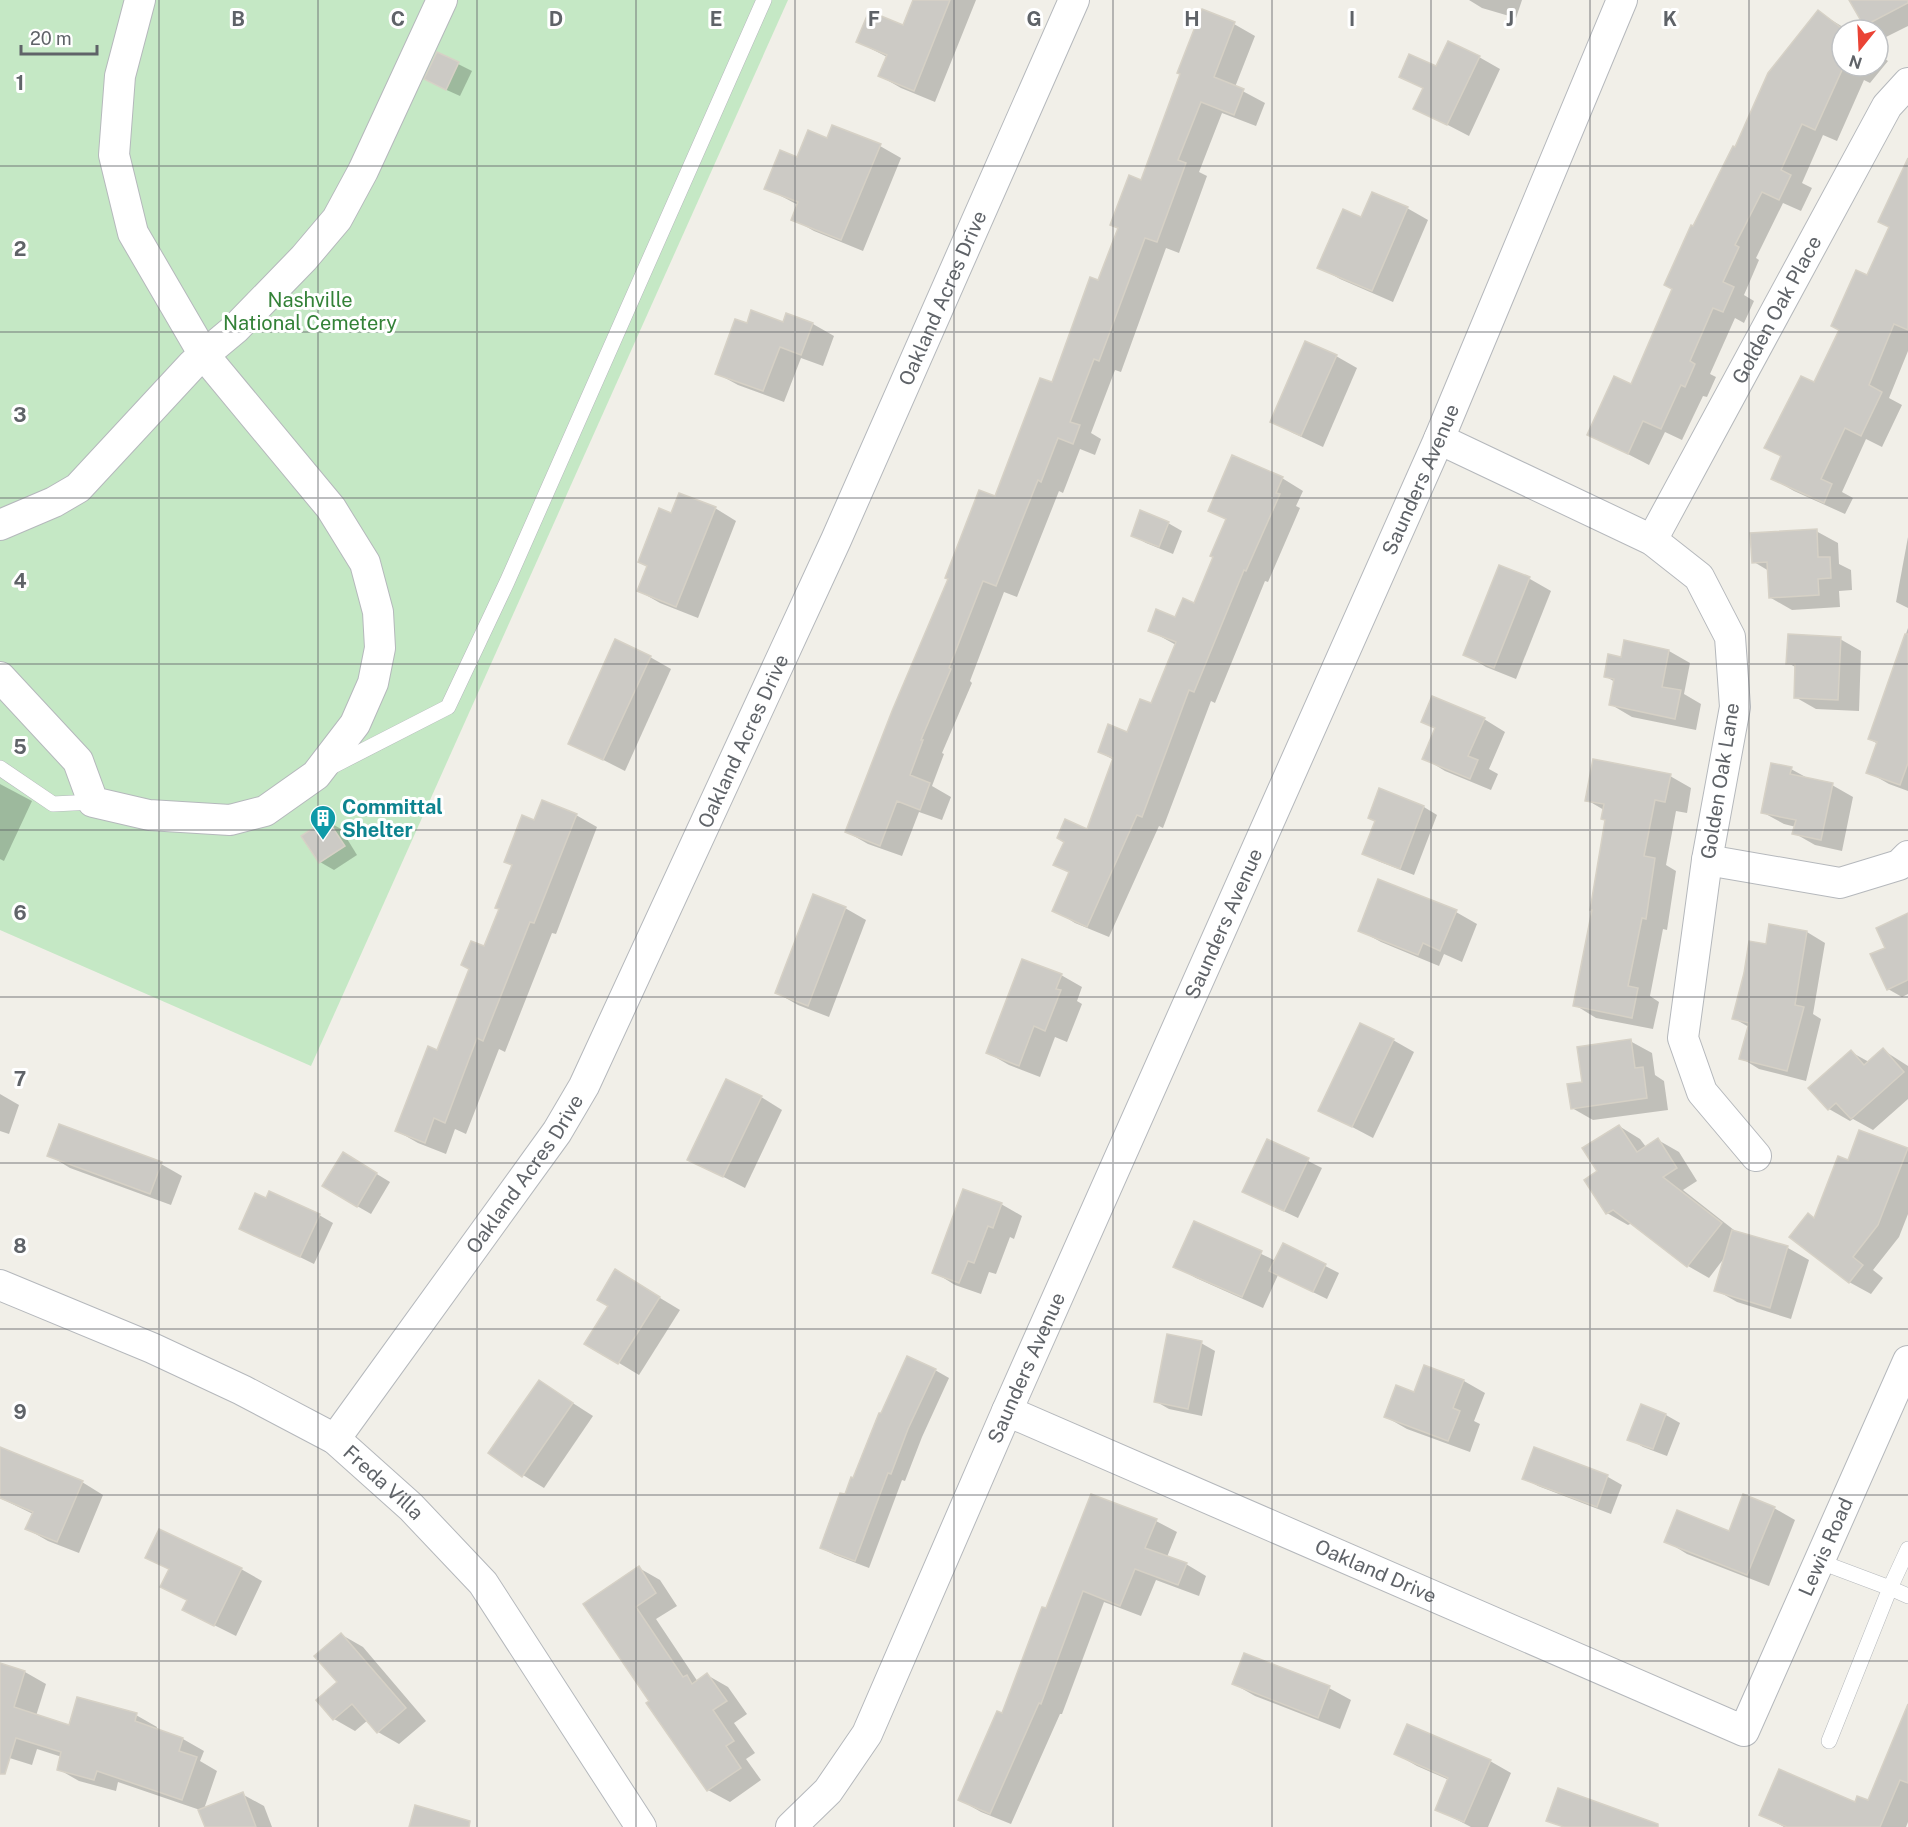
<svg xmlns="http://www.w3.org/2000/svg" width="1908" height="1827" viewBox="0 0 1908 1827" font-family="'Public Sans',sans-serif">
<style>
.green{fill:#c5e8c5}
.shadow{fill:#0003}
.building{fill:#cccac5;stroke:#d6d1c6;stroke-width:1.5}
.lines{fill:none;stroke-linecap:round;stroke-linejoin:round}
.lane-casing{stroke:#b5b8bc;stroke-width:16}
.street-casing{stroke:#b5b8bc;stroke-width:32}
.lane{stroke:#fff;stroke-width:15}
.street{stroke:#fff;stroke-width:30}
.grid{fill:none;stroke:#5f6368;stroke-width:1.5;stroke-opacity:0.55}
.labels{text-anchor:middle;stroke-width:6;stroke-linejoin:round;paint-order:stroke}
.street-label{font-size:20px;fill:#5f6368;stroke:#fff}
.park-label{font-size:20px;fill:#348238;stroke:#fff}
.culture-label{font-size:20px;font-weight:bold;fill:#0d838f;stroke:#fff;text-anchor:start}
.grid-label{font-size:20px;text-anchor:middle;font-weight:bold;fill:#5f6368;stroke:#fff;stroke-width:6;stroke-linejoin:round;paint-order:stroke}
</style>
<rect width="100%" height="100%" fill="#f1efe8"/>
<!-- green -->
<polygon class="green" points="0,0 788,0 311,1066 0,930"/>
<!-- shadow -->
<g class="shadow">
<polygon points="915,0 976,0 935,102 901,88 880,76 887,57 858,42 904,27"/>
<polygon points="1469,0 1522,0 1516,18 1482,8"/>
<polygon points="1851,0 1908,0 1908,26 1886,37 1878,33 1878,30 1873,30 1865,25"/>
<polygon points="1203,11 1234,24 1255,36 1235,87 1265,103 1256,126 1222,113 1199,172 1207,176 1179,253 1166,248 1121,372 1115,370 1091,433 1101,439 1095,455 1080,449 1063,493 1059,491 1017,597 1004,592 970,681 972,683 942,753 944,754 932,786 951,797 942,820 919,812 902,856 868,844 847,832 996,498 1052,384 1099,282 1142,182"/>
<polygon points="1818,12 1848,30 1842,30 1842,66 1878,66 1878,54 1888,61 1870,83 1864,80 1837,141 1823,135 1802,183 1812,188 1801,211 1783,203 1756,258 1759,260 1744,295 1754,301 1744,323 1735,318 1710,374 1716,377 1707,397 1703,396 1682,440 1665,432 1649,465 1589,434 1631,386 1673,289 1694,228 1736,149"/>
<polygon points="438,54 472,71 460,96 440,87"/>
<polygon points="1479,57 1500,69 1469,136 1415,108 1424,89 1401,76"/>
<polygon points="828,140 880,146 901,158 863,251 814,231 793,219 798,205 766,188 798,159"/>
<polygon points="1908,161 1908,351 1889,398 1902,405 1882,447 1866,439 1842,492 1853,498 1845,514 1794,491 1773,479 1783,457 1766,448 1815,384 1868,277 1891,228"/>
<polygon points="1407,208 1428,220 1393,302 1340,279 1319,267 1362,219"/>
<polygon points="787,315 813,324 834,336 823,366 801,358 784,402 738,385 716,373 747,325 784,324"/>
<polygon points="1336,356 1357,368 1323,447 1293,433 1272,421"/>
<polygon points="1282,478 1303,491 1296,506 1300,508 1268,582 1265,581 1215,703 1211,701 1163,828 1159,826 1109,937 1075,923 1054,910 1071,873 1055,864 1087,831 1114,760 1099,752 1128,733 1152,705 1176,645 1149,630 1176,619 1195,605 1215,557 1227,520 1210,511"/>
<polygon points="715,508 736,521 698,618 660,603 639,591 672,515"/>
<polygon points="1168,523 1182,531 1173,554 1146,543 1132,535"/>
<polygon points="1816,531 1838,543 1839,564 1851,570 1852,590 1839,591 1840,607 1792,610 1771,598 1769,571 1754,562"/>
<polygon points="1908,537 1908,608 1896,602"/>
<polygon points="1500,567 1530,579 1551,591 1516,679 1486,667 1465,654"/>
<polygon points="1908,628 1908,791 1889,784 1868,772 1878,744 1869,739"/>
<polygon points="1840,639 1861,651 1859,711 1816,709 1795,697 1797,668 1788,663"/>
<polygon points="1626,642 1669,651 1690,663 1684,694 1701,704 1696,730 1632,717 1610,704 1615,682 1605,676 1622,659"/>
<polygon points="650,657 671,669 625,771 570,743"/>
<polygon points="1484,719 1505,732 1489,769 1498,774 1491,790 1445,771 1424,758 1436,729 1423,721"/>
<polygon points="1791,769 1811,780 1832,785 1853,797 1842,851 1815,845 1794,833 1796,827 1784,824 1762,812"/>
<polygon points="1670,776 1691,788 1687,813 1676,811 1666,865 1676,871 1667,930 1663,929 1650,996 1659,1002 1653,1029 1596,1018 1575,1005 1594,910 1606,820 1604,810 1587,800"/>
<polygon points="0,784 32,801 4,861 0,859"/>
<polygon points="1380,790 1424,807 1437,815 1414,875 1378,861 1364,853 1377,822 1369,818"/>
<polygon points="576,815 597,827 556,934 552,933 505,1052 499,1049 466,1134 455,1129 446,1154 418,1143 397,1131 438,1052 485,948 500,909 514,866 506,862 535,822"/>
<polygon points="327,821 341,829 357,855 334,870 320,862"/>
<polygon points="845,908 866,920 829,1017 798,1005 777,993"/>
<polygon points="1456,912 1477,924 1462,962 1444,954 1439,966 1381,942 1359,930"/>
<polygon points="1908,917 1908,994 1902,997 1888,989 1887,948"/>
<polygon points="1807,932 1825,943 1813,1014 1821,1019 1806,1081 1759,1069 1741,1058 1749,1027 1733,1018 1767,946"/>
<polygon points="1061,975 1082,987 1077,1001 1082,1004 1067,1042 1055,1037 1040,1077 1009,1065 988,1053"/>
<polygon points="1393,1040 1414,1052 1373,1138 1320,1110"/>
<polygon points="1630,1041 1652,1053 1655,1075 1664,1081 1668,1110 1593,1120 1572,1108 1583,1083"/>
<polygon points="1883,1050 1908,1066 1908,1099 1873,1130 1853,1119 1850,1121 1829,1109 1851,1052 1869,1062"/>
<polygon points="0,1094 19,1105 9,1134 0,1131"/>
<polygon points="761,1097 782,1110 745,1188 689,1159"/>
<polygon points="1619,1126 1640,1139 1646,1147 1658,1140 1679,1152 1697,1181 1683,1190 1739,1234 1788,1248 1809,1260 1791,1319 1737,1302 1716,1290 1725,1257 1709,1278 1688,1266 1632,1223 1628,1225 1607,1213 1599,1172"/>
<polygon points="1860,1131 1908,1150 1908,1214 1899,1237 1873,1270 1883,1278 1871,1294 1849,1282 1815,1219 1848,1162"/>
<polygon points="1268,1141 1322,1168 1298,1218 1258,1199"/>
<polygon points="49,1155 161,1164 182,1176 171,1205 70,1168"/>
<polygon points="357,1162 390,1182 371,1214 357,1206"/>
<polygon points="1001,1204 1022,1216 1014,1239 1010,1237 996,1274 989,1272 981,1294 955,1285 934,1272"/>
<polygon points="319,1215 333,1223 314,1264 241,1228"/>
<polygon points="1195,1223 1276,1261 1284,1245 1339,1273 1327,1299 1278,1275 1263,1308 1196,1278 1175,1266"/>
<polygon points="637,1284 680,1310 639,1375 586,1343"/>
<polygon points="1201,1343 1215,1351 1202,1416 1169,1409 1155,1401"/>
<polygon points="935,1370 949,1378 922,1437 905,1481 902,1480 869,1568 835,1555 821,1548 854,1480"/>
<polygon points="1464,1381 1485,1393 1474,1421 1480,1424 1470,1452 1407,1429 1386,1417 1415,1394"/>
<polygon points="540,1382 593,1416 544,1488 523,1475"/>
<polygon points="1642,1406 1666,1415 1680,1423 1667,1456 1643,1447 1629,1439"/>
<polygon points="1535,1449 1608,1477 1622,1485 1611,1514 1538,1486 1524,1478"/>
<polygon points="0,1461 82,1482 103,1495 79,1553 48,1541 27,1529 33,1514 0,1498"/>
<polygon points="1774,1508 1795,1520 1769,1586 1687,1554 1666,1541 1730,1533"/>
<polygon points="1156,1521 1177,1532 1167,1557 1186,1564 1206,1576 1199,1596 1156,1580 1141,1616 1104,1602 1062,1714 1060,1714 1011,1824 981,1812 960,1800 1003,1715 1047,1610"/>
<polygon points="147,1557 241,1569 262,1581 236,1636 184,1610 188,1601 162,1587 170,1570"/>
<polygon points="639,1568 660,1580 677,1606 656,1619 698,1682 707,1675 728,1687 747,1714 734,1723 755,1753 746,1759 761,1780 730,1802 708,1790 585,1604"/>
<polygon points="342,1635 363,1647 426,1721 399,1744 378,1732 368,1720 355,1731 334,1719 339,1682"/>
<polygon points="1245,1655 1329,1688 1351,1700 1340,1729 1255,1696 1234,1684"/>
<polygon points="2,1665 25,1672 46,1684 36,1716 70,1727 136,1715 157,1727 156,1730 183,1739 204,1751 200,1761 217,1771 204,1809 242,1794 264,1806 272,1827 206,1827 200,1810 118,1782 116,1791 79,1781 58,1769 62,1757 37,1749 32,1765 0,1755 0,1671"/>
<polygon points="1908,1706 1908,1822 1906,1827 1784,1827 1761,1814 1869,1802"/>
<polygon points="1396,1754 1490,1761 1511,1773 1488,1827 1471,1827 1436,1809 1449,1780 1417,1766"/>
</g>
<!-- building -->
<g class="building">
<polygon points="913,0 950,0 914,91 878,76 887,55 856,42 869,11 903,25"/>
<polygon points="1849,0 1908,0 1908,3 1864,26"/>
<polygon points="1202,9 1235,22 1214,77 1244,89 1234,115 1201,102 1178,160 1186,163 1157,242 1145,238 1099,361 1094,359 1070,422 1080,425 1073,444 1058,438 1041,482 1038,480 996,586 983,581 949,668 951,669 921,740 923,740 910,775 930,783 920,810 897,801 880,846 845,832 892,711 948,579 945,578 979,490 995,496 1040,378 1052,382 1090,277 1098,280 1118,228 1110,225 1129,175 1141,180 1180,74 1177,73"/>
<polygon points="1818,10 1844,30 1842,30 1842,66 1853,66 1848,72 1843,68 1815,130 1802,124 1781,170 1791,175 1779,200 1762,192 1735,245 1739,247 1723,282 1734,287 1723,312 1713,308 1690,361 1695,364 1685,387 1681,385 1661,429 1643,421 1628,454 1587,435 1614,376 1631,384 1672,289 1664,285 1691,225 1693,226 1733,146 1735,147 1768,73"/>
<polygon points="1448,41 1480,56 1447,125 1413,109 1423,88 1399,77 1409,54 1436,66"/>
<polygon points="437,52 459,62 446,90 424,79"/>
<polygon points="832,125 881,144 841,240 791,220 798,202 764,189 780,150 797,157 808,130 827,138"/>
<polygon points="1908,158 1908,330 1894,324 1869,385 1882,392 1861,436 1845,428 1821,479 1832,484 1824,503 1771,479 1781,456 1764,448 1801,376 1814,382 1839,330 1831,326 1856,270 1867,275 1889,227 1878,222"/>
<polygon points="1372,192 1408,207 1372,291 1317,268 1343,209 1361,217"/>
<polygon points="751,310 783,322 786,313 813,323 801,355 780,347 763,391 715,374 735,319 747,323"/>
<polygon points="1305,341 1337,355 1301,436 1270,422"/>
<polygon points="1232,455 1283,477 1276,493 1280,494 1246,571 1244,570 1194,692 1189,690 1142,817 1137,815 1087,927 1052,911 1069,872 1053,865 1064,842 1057,838 1065,819 1087,829 1113,758 1098,752 1108,724 1127,732 1140,699 1151,703 1176,642 1148,631 1156,609 1175,617 1183,598 1194,603 1213,557 1210,556 1226,519 1208,511"/>
<polygon points="679,493 716,507 676,607 637,591 647,566 638,562 659,508 671,513"/>
<polygon points="1140,510 1169,522 1159,547 1131,536"/>
<polygon points="1817,529 1818,557 1830,557 1831,578 1818,579 1819,595 1769,598 1767,562 1752,563 1750,533"/>
<polygon points="1499,565 1530,577 1494,668 1463,655"/>
<polygon points="1788,634 1841,637 1838,700 1794,698 1795,664 1786,664"/>
<polygon points="1905,634 1908,634 1908,763 1900,785 1866,773 1877,742 1868,739"/>
<polygon points="615,639 651,656 603,760 568,744"/>
<polygon points="1624,640 1669,650 1662,687 1681,690 1675,719 1609,705 1614,679 1604,677 1608,654 1621,657"/>
<polygon points="1432,696 1485,718 1468,756 1478,760 1470,779 1422,759 1435,728 1421,722"/>
<polygon points="1593,759 1671,774 1665,802 1655,800 1644,856 1655,858 1646,919 1642,918 1628,986 1638,988 1632,1018 1573,1006 1592,910 1590,910 1605,820 1601,819 1604,804 1585,801"/>
<polygon points="1771,763 1792,767 1790,774 1833,783 1821,840 1792,834 1796,820 1761,813"/>
<polygon points="1379,788 1424,806 1400,869 1362,854 1375,821 1368,818"/>
<polygon points="542,800 577,814 534,923 530,922 483,1041 477,1038 445,1123 434,1118 425,1143 395,1131 428,1046 437,1050 469,969 461,965 471,941 484,946 499,909 495,908 512,865 504,862 522,815 534,820"/>
<polygon points="327,819 345,846 319,863 301,836"/>
<polygon points="1378,879 1457,910 1440,951 1423,943 1418,955 1358,931"/>
<polygon points="813,894 846,907 808,1006 775,993"/>
<polygon points="1908,913 1908,980 1887,990 1870,954 1885,948 1876,928"/>
<polygon points="1769,924 1807,931 1795,1005 1804,1007 1787,1071 1739,1059 1749,1023 1732,1019 1744,973 1749,941 1766,944"/>
<polygon points="1022,959 1062,974 1056,989 1061,990 1045,1031 1034,1026 1019,1066 986,1053"/>
<polygon points="1360,1023 1394,1039 1352,1127 1318,1111"/>
<polygon points="1631,1039 1635,1068 1643,1067 1647,1098 1571,1109 1567,1084 1582,1082 1577,1047"/>
<polygon points="1883,1048 1904,1072 1851,1119 1836,1103 1828,1110 1808,1088 1851,1050 1864,1065"/>
<polygon points="726,1079 762,1096 723,1177 687,1160"/>
<polygon points="59,1124 162,1162 150,1194 47,1156"/>
<polygon points="1619,1125 1637,1152 1658,1138 1677,1168 1663,1177 1722,1223 1687,1267 1613,1210 1606,1214 1584,1180 1597,1171 1582,1148"/>
<polygon points="1859,1130 1908,1148 1878,1225 1853,1257 1863,1265 1849,1283 1789,1237 1808,1213 1814,1218 1838,1156 1848,1160"/>
<polygon points="1267,1139 1309,1158 1284,1211 1242,1192"/>
<polygon points="343,1152 377,1173 357,1207 322,1186"/>
<polygon points="963,1189 1002,1203 993,1228 988,1226 974,1263 968,1261 959,1283 932,1273"/>
<polygon points="269,1191 320,1214 300,1257 239,1229 255,1193 266,1198"/>
<polygon points="1194,1221 1262,1251 1242,1297 1173,1267"/>
<polygon points="1732,1230 1788,1246 1770,1308 1714,1291"/>
<polygon points="1283,1243 1326,1264 1313,1292 1269,1271"/>
<polygon points="615,1269 660,1297 618,1364 584,1344 608,1306 597,1300"/>
<polygon points="1167,1334 1202,1341 1188,1409 1154,1402"/>
<polygon points="907,1356 936,1369 908,1429 891,1474 888,1473 855,1561 820,1548 840,1493 845,1494 851,1477 853,1478 879,1413 881,1413"/>
<polygon points="1424,1365 1464,1380 1453,1408 1460,1411 1448,1441 1384,1417 1396,1385 1414,1392"/>
<polygon points="539,1380 573,1403 522,1477 488,1453"/>
<polygon points="1641,1404 1666,1414 1653,1449 1627,1440"/>
<polygon points="0,1447 83,1481 57,1542 25,1529 33,1512 0,1498"/>
<polygon points="1534,1447 1608,1475 1597,1507 1522,1479"/>
<polygon points="1091,1494 1157,1519 1145,1548 1187,1563 1178,1585 1135,1569 1120,1606 1083,1591 1041,1704 1039,1703 990,1814 958,1800 997,1711 1002,1713 1042,1607 1046,1608"/>
<polygon points="1743,1494 1775,1507 1747,1575 1664,1542 1677,1510 1729,1531"/>
<polygon points="159,1529 242,1568 214,1626 182,1610 187,1600 160,1587 169,1569 145,1558"/>
<polygon points="639,1566 656,1593 636,1607 683,1677 687,1675 692,1684 707,1673 727,1701 713,1710 734,1741 726,1746 741,1768 707,1791 646,1703 649,1701 583,1604"/>
<polygon points="341,1633 406,1708 377,1733 352,1704 333,1720 316,1700 337,1682 314,1656"/>
<polygon points="1244,1653 1330,1686 1318,1718 1232,1684"/>
<polygon points="0,1663 25,1671 14,1707 69,1725 77,1697 137,1713 135,1721 183,1738 179,1751 197,1757 182,1800 97,1771 94,1780 57,1770 61,1752 16,1738 5,1774 0,1774"/>
<polygon points="1908,1704 1908,1783 1900,1780 1880,1827 1787,1827 1759,1815 1779,1769 1855,1802 1857,1796 1868,1800"/>
<polygon points="1407,1724 1491,1760 1464,1822 1435,1810 1448,1778 1394,1754"/>
<polygon points="1558,1788 1658,1824 1658,1827 1564,1827 1546,1821"/>
<polygon points="243,1792 256,1827 205,1827 198,1810"/>
<polygon points="415,1805 470,1821 469,1827 409,1827"/>
</g>
<g class="lines">
<!-- lane casing -->
<g class="lane-casing">
<g id="lane">
<polyline points="331,767 448,707 507,582 764,0"/>
<polyline points="0,768 53,804 93,802"/>
<polyline points="1908,1549 1890,1588 1908,1596"/>
<polyline points="1818,1561 1890,1588 1829,1741"/>
</g>
</g>
<!-- street casing -->
<g class="street-casing">
<g id="street">
<polyline points="1439,439 1652,540 1699,577 1730,637 1735,707 1707,860 1683,1038 1702,1092 1756,1156"/>
<polyline points="0,525 54,502 78,488 193,364 235,329 304,258 337,219 363,171 442,0"/>
<path id="s1" d="M1652 540 1887 106 1908 83"/>
<polyline points="0,677 78,761 93,802 149,815 230,820 265,811 316,775 355,724 373,683 380,648 378,612 365,563 331,508 204,355 133,233 114,155 120,76 140,0"/>
<polyline points="1707,860 1840,883 1899,865 1908,856"/>
<path id="s2" d="M0 1285 152 1348 242 1390 335 1439 411 1507 483 1583 641 1827"/>
<path id="s3" d="M1007 1411 1744 1731 1908 1361"/>
<path id="s4" d="M335 1439 557 1132 584 1086 836 540 1074 0"/>
<path id="s5" d="M791 1827 828 1791 867 1734 1007 1411 1439 439 1622 0"/>
</g>
</g>
<!-- lane -->
<use href="#lane" class="lane"/>
<!-- street -->
<use href="#street" class="street"/>
</g>
<!-- grid -->
<path class="grid" d="M159 0V1827M318 0V1827M477 0V1827M636 0V1827M795 0V1827M954 0V1827M1113 0V1827M1272 0V1827M1431 0V1827M1590 0V1827M1749 0V1827M0 166H1908M0 332H1908M0 498H1908M0 664H1908M0 830H1908M0 997H1908M0 1163H1908M0 1329H1908M0 1495H1908M0 1661H1908"/>
<!-- icons -->
<defs>
<g id="building-pin" transform="scale(1.35)"><path d="M0 17L-7.5 6A9.5 9.5 0 1 1 7.5 6Z" fill="#0f9aa8" stroke="#fff"/><path d="M-4-6H4V6H1V3H-1V6H-4ZM-2.5-4.3h1.7v1.8h-1.7ZM.8-4.3h1.7v1.8H.8ZM-2.5-1h1.7V.8h-1.7ZM.8-1h1.7V.8H.8Z" fill="#fff"/></g>
</defs>
<g fill-rule="evenodd">
<use href="#building-pin" x="323" y="818"/>
</g>
<g class="labels">
<!-- street labels -->
<g class="street-label">
<text dy="7" stroke="none"><textPath href="#s4" startOffset="1298">Oakland Acres Drive</textPath></text>
<text dy="7" stroke="none"><textPath href="#s1" startOffset="262">Golden Oak Place</textPath></text>
<text dy="7" stroke="none"><textPath href="#s5" startOffset="1492">Saunders Avenue</textPath></text>
<text dy="7" stroke="none"><textPath href="#s4" startOffset="812">Oakland Acres Drive</textPath></text>
<text transform="translate(1720 781) rotate(-81)" y="7">Golden Oak Lane</text>
<text dy="7" stroke="none"><textPath href="#s5" startOffset="1006">Saunders Avenue</textPath></text>
<text dy="7" stroke="none"><textPath href="#s4" startOffset="326">Oakland Acres Drive</textPath></text>
<text dy="7" stroke="none"><textPath href="#s5" startOffset="520">Saunders Avenue</textPath></text>
<text dy="7" stroke="none"><textPath href="#s2" startOffset="434">Freda Villa</textPath></text>
<text dy="7" stroke="none"><textPath href="#s3" startOffset="1005">Lewis Road</textPath></text>
<text dy="7" stroke="none"><textPath href="#s3" startOffset="402">Oakland Drive</textPath></text>
</g>
<!-- park labels -->
<g class="park-label">
<text x="310" y="307">Nashville<tspan x="310" dy="23">National Cemetery</tspan></text>
</g>
<!-- culture labels -->
<g class="culture-label">
<text x="342" y="814">Committal<tspan x="342" dy="23">Shelter</tspan></text>
</g>
</g>
<g class="grid-label">
<text x="238" y="26">B</text>
<text x="398" y="26">C</text>
<text x="556" y="26">D</text>
<text x="716" y="26">E</text>
<text x="874" y="26">F</text>
<text x="1034" y="26">G</text>
<text x="1192" y="26">H</text>
<text x="1352" y="26">I</text>
<text x="1510" y="26">J</text>
<text x="1670" y="26">K</text>
<text x="20" y="90">1</text>
<text x="20" y="256">2</text>
<text x="20" y="422">3</text>
<text x="20" y="588">4</text>
<text x="20" y="754">5</text>
<text x="20" y="920">6</text>
<text x="20" y="1086">7</text>
<text x="20" y="1253">8</text>
<text x="20" y="1419">9</text>
</g>
<!-- north arrow -->
<g transform="translate(1860 48) rotate(198)"><circle r="28" fill="#ffffff" stroke="#bfc1c3" stroke-width="1.5"/>
<path d="M0-4.5L10 22L0 15L-10 22Z" fill="#ea4335"/>
<text y="-9" font-size="16" font-weight="bold" text-anchor="middle" fill="#5f6368">N</text>
</g>
<!-- scale -->
<path d="M21 45v9h76v-9" fill="none" stroke="#5f6368" stroke-width="3"/>
<text x="30" y="45" font-size="18" fill="#5f6368" stroke="#ffffff" stroke-width="4.5" paint-order="stroke">20 m</text>
</svg>
